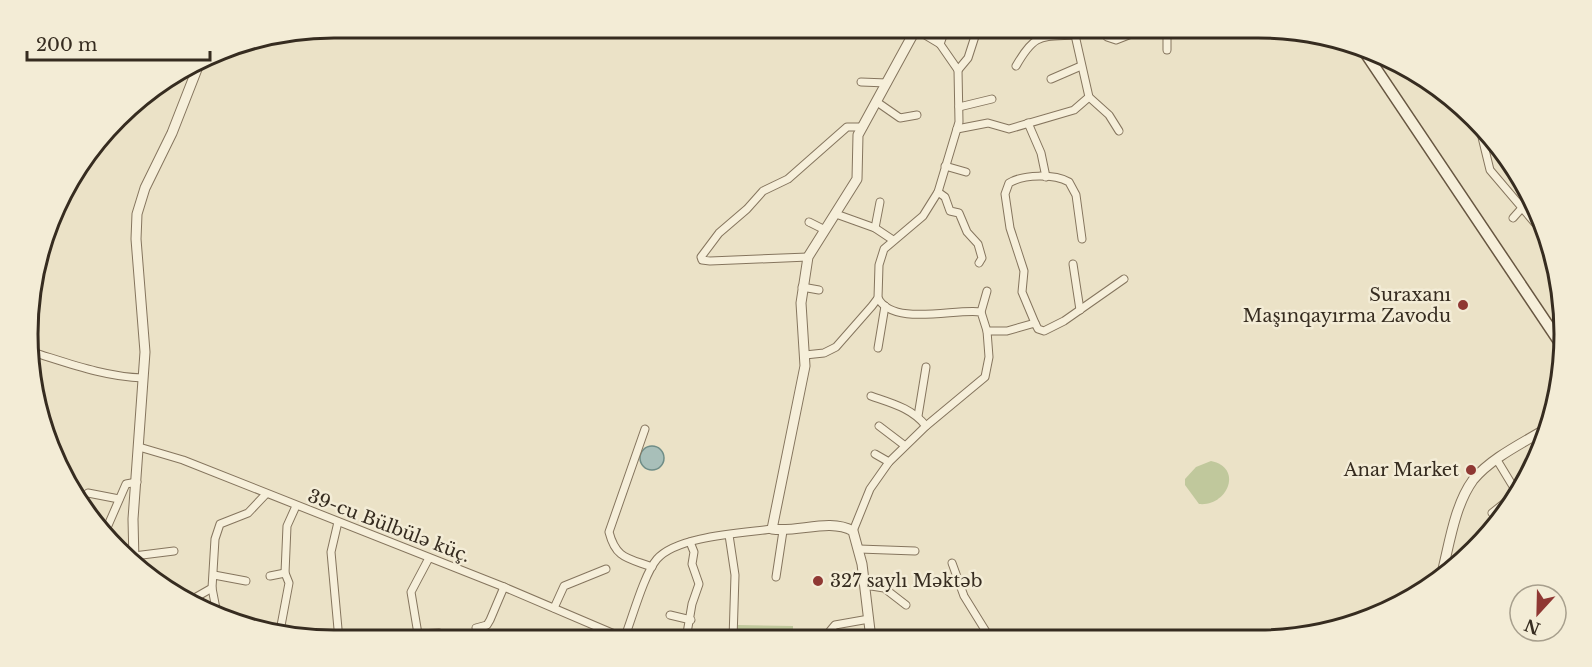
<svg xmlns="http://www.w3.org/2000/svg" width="1592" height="667" viewBox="0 0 1592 667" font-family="'Libre Baskerville',serif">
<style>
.green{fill:#c0c89c}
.water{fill:#a8bfb9;stroke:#6f8d87;stroke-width:1.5}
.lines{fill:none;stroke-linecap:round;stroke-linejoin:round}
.minor-casing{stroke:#85755e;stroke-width:9}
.tertiary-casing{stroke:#85755e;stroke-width:11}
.secondary-casing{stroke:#675641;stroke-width:13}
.minor{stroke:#f6efda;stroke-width:7}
.tertiary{stroke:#f6efda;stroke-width:9}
.secondary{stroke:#f6efda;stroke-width:10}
.poi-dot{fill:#8f3833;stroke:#f3ecd6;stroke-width:2}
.labels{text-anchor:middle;stroke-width:5;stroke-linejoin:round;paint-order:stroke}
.poi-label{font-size:18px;fill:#362c20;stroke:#f3ecd6;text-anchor:end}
.street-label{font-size:18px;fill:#362c20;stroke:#f3ecd6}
.rim{fill:none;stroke:#362c20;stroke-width:3}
</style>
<rect width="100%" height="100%" fill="#ebe2c7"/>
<!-- green -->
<g class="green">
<path d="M1211 461C1244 468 1227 507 1199 504L1185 485V479L1196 467Z"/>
<polygon points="738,625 793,626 793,639 738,639"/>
</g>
<!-- water -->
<circle class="water" cx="652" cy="458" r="12"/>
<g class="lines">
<!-- minor casing -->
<g class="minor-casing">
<g id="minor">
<polyline points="1104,27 1107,37 1116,40 1149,27"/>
<polyline points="872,34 877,27"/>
<polyline points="940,44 946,27"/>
<polyline points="1167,50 1167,27"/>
<path d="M1016 66C1035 33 1040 37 1075 35"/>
<polyline points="958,70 968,58 978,27"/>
<polyline points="1051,79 1081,66"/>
<polyline points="861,82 887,83"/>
<polyline points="1447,95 1474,120"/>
<polyline points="1089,97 1109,115 1119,131"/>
<polyline points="877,102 900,118 917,115"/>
<polyline points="959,107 992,99"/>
<polyline points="1028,123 1041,153 1046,177"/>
<polyline points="957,129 988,123 1009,129 1074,110 1089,97 1075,35 1103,27"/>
<polyline points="1480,129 1490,170 1535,223"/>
<polyline points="945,166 966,172"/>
<polyline points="938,192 945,197 950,211 959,213 967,232 978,244 982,258 979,263"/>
<polyline points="836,214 875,228 893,240"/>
<polyline points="1513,218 1521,209"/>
<polyline points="809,222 825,230"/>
<polyline points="875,228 880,202"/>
<polyline points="808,257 710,261 702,260 701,257 719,233 747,209 763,191 788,179 847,127 863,127"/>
<polyline points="1073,264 1080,310"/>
<polyline points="802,287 819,290"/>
<polyline points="981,312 987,291"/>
<path d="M1035 323 1022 292 1024 271 1010 228 1005 194 1009 183C1024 174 1054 174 1069 182L1076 195 1082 239"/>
<polyline points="987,331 1007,331 1035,323 1038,329 1044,331 1064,321 1124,279"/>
<polyline points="878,348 885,306"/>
<path d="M32 352C68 363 105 377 143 378"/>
<polyline points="805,355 824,353 836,347 872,306 878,298 879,265 884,249 923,216 938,192 959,122 958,70 940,44 915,29"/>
<path d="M871 396C891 403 912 408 926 426"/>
<polyline points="918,416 926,367"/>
<polyline points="879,426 904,445"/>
<path d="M645 429 609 532C616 559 628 558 652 567"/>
<polyline points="139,447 183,460 504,587 626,639"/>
<polyline points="875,454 889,462"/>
<polyline points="88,493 119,499"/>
<polyline points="1492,513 1517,493 1497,460"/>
<polyline points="338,522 331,552 339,640"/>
<polyline points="106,530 126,484 137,482"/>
<path d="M853 531 870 489 889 462 926 426 985 377 989 357 987 331 981 312C956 308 893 327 878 298"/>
<polyline points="729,535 735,575 733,639"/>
<polyline points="859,549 915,551"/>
<polyline points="134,556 174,551"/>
<polyline points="952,563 964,596 990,638"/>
<polyline points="214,575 246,581"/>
<polyline points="270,576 285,573"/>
<polyline points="776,577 783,531"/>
<polyline points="865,585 884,588 906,605"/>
<polyline points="212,588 217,614"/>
<polyline points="191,600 212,588 215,539 220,524 248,513 266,494"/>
<polyline points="554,608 564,586 606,569"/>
<polyline points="670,615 691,620"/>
<polyline points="476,628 487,625 490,620 504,587"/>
<polyline points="280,631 289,583 285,573 287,526 296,506"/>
<polyline points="830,631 835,625 869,619"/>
<polyline points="418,634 439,633"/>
<path d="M624 639C632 619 644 574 657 559 677 536 742 533 772 529"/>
<polyline points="686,639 692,604 699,584 692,564 694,552 690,542"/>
<polyline points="419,640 411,592 429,558"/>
</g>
</g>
<!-- tertiary casing -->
<g class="tertiary-casing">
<g id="tertiary">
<polyline points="134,562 133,519 145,352 136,239 137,214 145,188 172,133 199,64"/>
<path d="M1441 577C1449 547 1454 506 1473 480 1492 457 1525 442 1549 427"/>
<path d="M871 639 862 564 853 531C829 518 798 533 772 529L805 366 801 303 808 257 857 179 858 135 917 27"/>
</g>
</g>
<!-- secondary casing -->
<g class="secondary-casing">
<polyline id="secondary" points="1360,45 1560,343"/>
</g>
<!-- minor -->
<use href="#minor" class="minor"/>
<!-- tertiary -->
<use href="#tertiary" class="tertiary"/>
<!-- secondary -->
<use href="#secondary" class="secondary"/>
</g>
<!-- markers -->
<g class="poi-dot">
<circle cx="1463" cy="305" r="6"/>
<circle cx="1471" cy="470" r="6"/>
<circle cx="818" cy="581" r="6"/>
</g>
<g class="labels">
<!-- poi labels -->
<g class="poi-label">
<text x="1451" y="301">Suraxanı<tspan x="1451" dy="21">Maşınqayırma Zavodu</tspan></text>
<text x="1459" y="476">Anar Market</text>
<text x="830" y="587" text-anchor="start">327 saylı Məktəb</text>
</g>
<!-- street labels -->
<g class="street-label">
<text transform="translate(389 526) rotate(21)" y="6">39-cu Bülbülə küç.</text>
</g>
</g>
<!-- crop -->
<path d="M0 0H1592V667H0ZM334 38H1258A296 296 0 0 1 1554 334V334A296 296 0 0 1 1258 630H334A296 296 0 0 1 38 334V334A296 296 0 0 1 334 38Z" fill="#f3ecd6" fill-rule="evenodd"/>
<path class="rim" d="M334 38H1258A296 296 0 0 1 1554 334V334A296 296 0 0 1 1258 630H334A296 296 0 0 1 38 334V334A296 296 0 0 1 334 38Z"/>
<!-- north arrow -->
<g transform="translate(1538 613) rotate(202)"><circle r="28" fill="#f3ecd6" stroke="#a79f8d" stroke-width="1.5"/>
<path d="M0-4.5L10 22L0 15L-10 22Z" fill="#8f3833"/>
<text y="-9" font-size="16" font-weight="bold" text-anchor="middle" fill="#362c20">N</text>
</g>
<!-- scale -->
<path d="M27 51v9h183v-9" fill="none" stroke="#362c20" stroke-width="3"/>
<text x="36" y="51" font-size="18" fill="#362c20" stroke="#f3ecd6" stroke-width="4.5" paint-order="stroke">200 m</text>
</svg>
